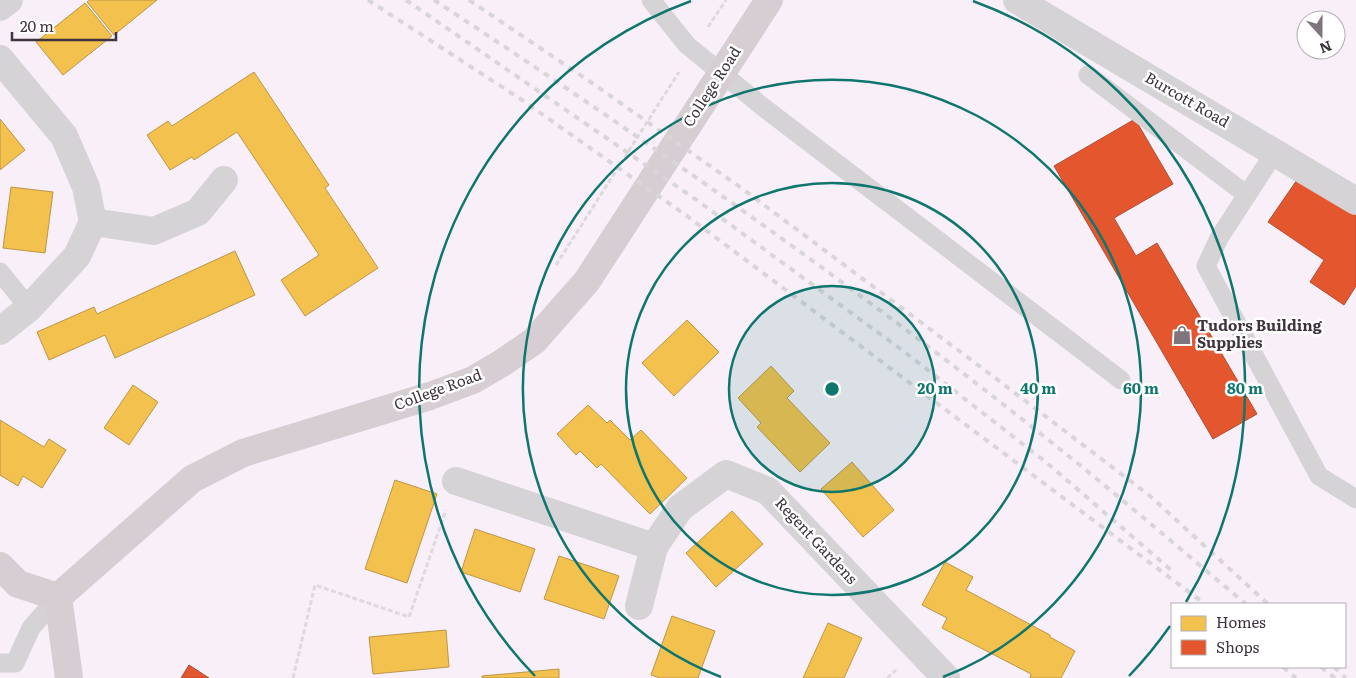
<svg xmlns="http://www.w3.org/2000/svg" width="1356" height="678" viewBox="0 0 1356 678" font-family="Literata,serif">
<style>
.homes{fill:#f2c14e;stroke:#bc9649}
.shops{fill:#e4572e;stroke:#b24c33}
.lines{fill:none;stroke-linecap:round;stroke-linejoin:round}
.path{stroke:#dddadd;stroke-width:3;stroke-dasharray:5 2.5;stroke-linecap:butt}
.lane{stroke:#d6d3d6;stroke-width:19}
.street{stroke:#d6d3d6;stroke-width:28}
.secondary{stroke:#d6ced2;stroke-width:28}
.rail{stroke:#d9d6d9;stroke-width:4;stroke-dasharray:6 6;stroke-linecap:butt}
.ring{fill:none;stroke:#0f766e;stroke-width:2.5}
.labels{text-anchor:middle;stroke-width:5;stroke-linejoin:round;paint-order:stroke}
.street-label{font-size:15px;fill:#3e333e;stroke:#fff}
.poi-label{font-size:15px;font-weight:bold;fill:#3e333e;stroke:#fff;text-anchor:start}
.centre{fill:#0f766e;stroke:#fff;stroke-width:2.5}
.ring-label{font-size:15px;text-anchor:middle;font-weight:bold;fill:#0f766e;stroke:#fff;stroke-width:5;stroke-linejoin:round;paint-order:stroke}
</style>
<rect width="100%" height="100%" fill="#f8eff8"/>
<!-- homes -->
<g class="homes">
<polygon points="90,0 157,0 114,35 87,2"/>
<polygon points="85,3 112,36 63,75 36,42"/>
<polygon points="254,72 329,185 325,188 378,268 305,316 281,280 319,255 237,132 194,160 192,157 170,170 147,135 168,121 172,126"/>
<polygon points="0,119 25,150 0,170"/>
<polygon points="11,187 53,192 45,253 3,248"/>
<polygon points="235,251 255,295 115,358 105,335 49,360 37,332 94,307 97,314"/>
<polygon points="687,320 719,352 674,396 642,363"/>
<polygon points="771,366 794,391 787,398 830,443 800,472 757,427 761,423 738,398"/>
<polygon points="133,385 158,402 129,445 104,428"/>
<polygon points="588,405 607,423 610,420 630,440 641,430 687,478 650,514 601,464 597,468 580,451 576,455 557,434"/>
<polygon points="0,420 44,447 49,439 66,450 42,488 23,476 18,486 0,475"/>
<polygon points="852,462 894,510 863,537 821,489"/>
<polygon points="395,480 437,494 407,583 365,569"/>
<polygon points="732,511 763,544 716,587 686,553"/>
<polygon points="475,529 535,549 520,592 461,572"/>
<polygon points="559,556 619,576 604,619 544,599"/>
<polygon points="945,562 973,577 966,590 1050,635 1050,637 1075,651 1061,678 1030,678 1031,674 942,628 947,618 922,605"/>
<polygon points="672,616 715,631 698,678 660,678 651,675"/>
<polygon points="828,623 862,638 844,678 803,678"/>
<polygon points="446,630 449,667 373,674 369,637"/>
<polygon points="559,669 559,678 482,678 482,676"/>
</g>
<!-- shops -->
<g class="shops">
<polygon points="1135,119 1173,184 1114,218 1136,256 1157,243 1257,414 1213,439 1054,166"/>
<polygon points="1299,177 1356,215 1356,286 1344,305 1310,282 1324,260 1268,222"/>
<polygon points="189,665 209,678 181,678"/>
</g>
<g class="lines">
<!-- path -->
<g class="path">
<polyline points="708,27 726,0"/>
<polyline points="556,265 679,72"/>
<polyline points="293,678 315,585 409,617 446,510"/>
<polyline points="887,678 896,670"/>
</g>
<!-- lane -->
<g class="lane">
<polyline points="651,0 687,45 763,107 1121,380"/>
<polyline points="1088,75 1247,195"/>
<polyline points="1275,152 1219,238 1206,266 1319,476 1356,499"/>
<polyline points="0,272 29,308"/>
<polyline points="0,663 15,663 31,628 58,597"/>
</g>
<!-- street -->
<g class="street">
<polyline points="1017,0 1356,201"/>
<polyline points="0,7 9,0"/>
<polyline points="0,59 64,136 86,187 93,222 77,256 29,308 0,331"/>
<polyline points="93,222 154,231 198,212 224,180"/>
<polyline points="456,481 654,547"/>
<polyline points="639,606 654,547 680,508 726,474 768,491 946,678"/>
</g>
<!-- secondary -->
<g class="secondary">
<polyline points="0,566 18,584 58,597"/>
<polyline points="58,597 192,479 243,453 430,396 473,380 502,363 534,341 587,281 769,0"/>
<polyline points="58,597 69,678"/>
</g>
<!-- rail -->
<g class="rail">
<polyline points="368,0 519,98 687,216 1205,604"/>
<polyline points="406,0 698,201 902,350 1047,463 1171,570"/>
<path d="M434 0C650 142 864 292 1066 454 1127 503 1186 554 1246 604"/>
<polyline points="469,0 592,83 740,187 994,377 1150,496 1268,604"/>
<polyline points="1283,667 1296,678"/>
<polyline points="1321,667 1335,678"/>
<polyline points="1334,667 1346,678"/>
</g>
</g>
<!-- distance rings -->
<circle cx="832" cy="389" r="103" fill="#0f766e" fill-opacity=".12"/>
<g class="ring">
<circle cx="832" cy="389" r="103"/>
<circle cx="832" cy="389" r="206"/>
<path d="M721 677A309 309 0 1 1 943 677"/>
<path d="M1170 626A413 413 0 0 1 1129 676M535 676A413 413 0 0 1 691 1M973 1A413 413 0 0 1 1186 602"/>
</g>
<!-- icons -->
<defs>
<g id="shop-bare" transform="scale(1.5)"><path d="M-5-2.5h2.3a2.7 3.5 0 0 1 5.4 0H5L5.5 6h-11ZM-1.5-2.5h3a1.5 2.3 0 0 0-3 0Z" fill="#7f757f" stroke="#fff" stroke-width="2.5" paint-order="stroke"/></g>
</defs>
<g fill-rule="evenodd">
<use href="#shop-bare" x="1182" y="335"/>
</g>
<g class="labels">
<!-- street labels -->
<g class="street-label">
<text transform="translate(712 87) rotate(-57)" y="5">College Road</text>
<text transform="translate(1187 100) rotate(30)" y="5">Burcott Road</text>
<text transform="translate(438 390) rotate(-20)" y="5">College Road</text>
<text transform="translate(816 541) rotate(47)" y="5">Regent Gardens</text>
</g>
<!-- poi labels -->
<g class="poi-label">
<text x="1197" y="331">Tudors Building<tspan x="1197" dy="17">Supplies</tspan></text>
</g>
</g>
<circle cx="832" cy="389" r="8" class="centre"/>
<g class="ring-label">
<text x="935" y="394">20 m</text>
<text x="1038" y="394">40 m</text>
<text x="1141" y="394">60 m</text>
<text x="1245" y="394">80 m</text>
</g>
<!-- legend -->
<rect x="1171" y="603" width="175" height="65" fill="#ffffff" stroke="#b2adb2"/>
<rect x="1181" y="616" width="25" height="15" fill="#f2c14e" stroke="#b2adb2"/>
<text x="1216" y="628" font-size="15" fill="#3e333e">Homes</text>
<rect x="1181" y="640" width="25" height="15" fill="#e4572e" stroke="#b2adb2"/>
<text x="1216" y="653" font-size="15" fill="#3e333e">Shops</text>
<!-- north arrow -->
<g transform="translate(1321 35) rotate(159)"><circle r="24" fill="#ffffff" stroke="#b2adb2"/>
<path d="M0-4L9 19L0 12L-9 19Z" fill="#7f757f"/>
<text y="-8" font-size="14" font-weight="bold" text-anchor="middle" fill="#3e333e">N</text>
</g>
<!-- scale -->
<path d="M12 32v8h104v-8" fill="none" stroke="#3e333e" stroke-width="2.5"/>
<text x="20" y="32" font-size="15" fill="#3e333e" stroke="#ffffff" stroke-width="4" paint-order="stroke">20 m</text>
</svg>
